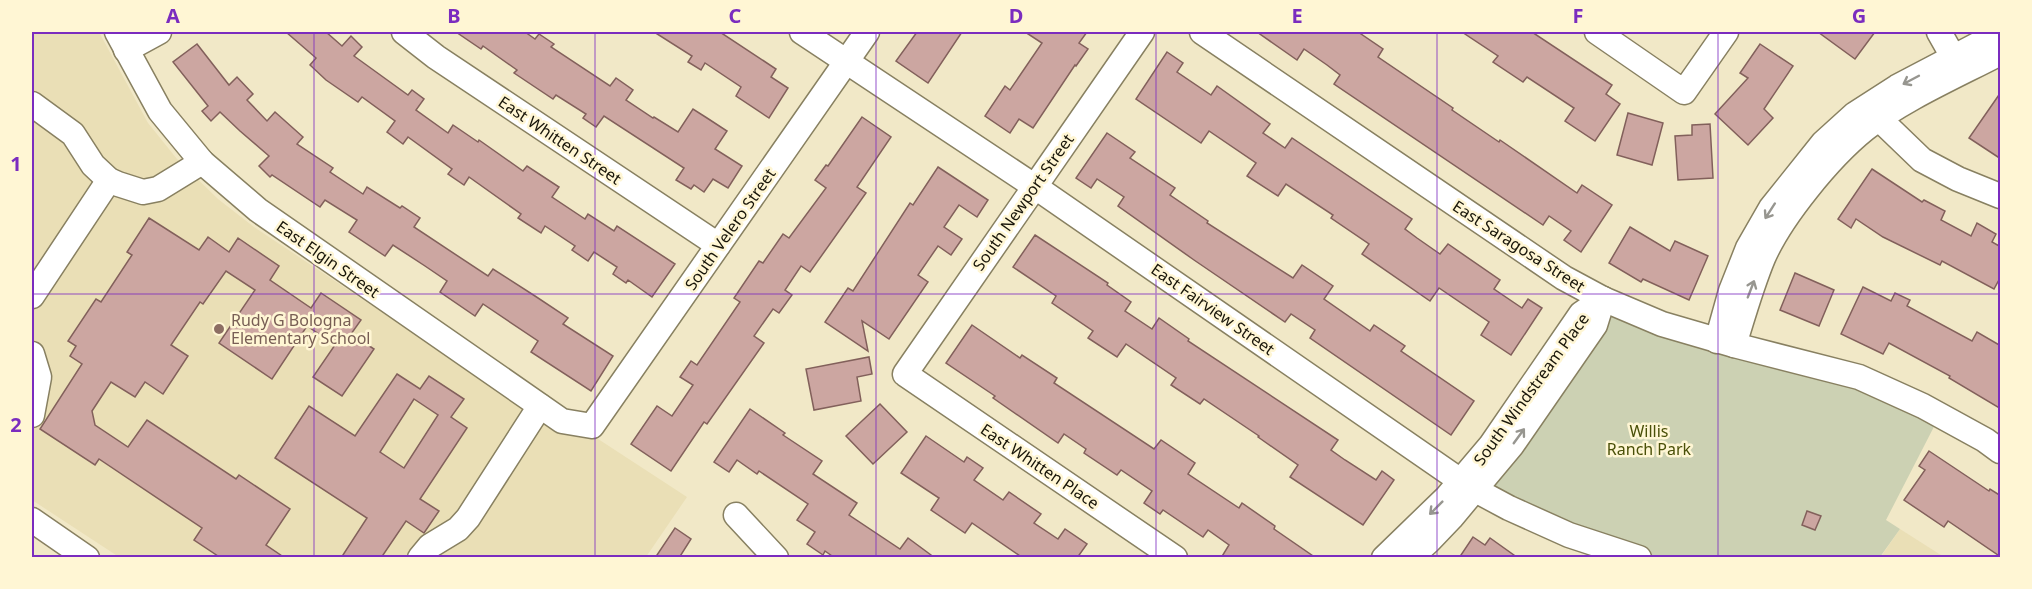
<svg xmlns="http://www.w3.org/2000/svg" width="2032" height="589" viewBox="0 0 2032 589" font-family="'Noto Sans',sans-serif">
<style>
.built{fill:#eadfb6}
.green{fill:#ccd1b3}
.building{fill:#cca6a1;stroke:#82605b;stroke-width:1.5;fill-rule:evenodd}
.lines{fill:none;stroke-linecap:round;stroke-linejoin:round}
.minor-casing{stroke:#888061;stroke-width:27}
.minor{stroke:#fff;stroke-width:24}
.oneway{stroke:#979690}
.grid{fill:none;stroke:#7b2cbf;stroke-width:1.5;stroke-opacity:0.55}
.education-dot{fill:#8d6e63;stroke:#fff6d4;stroke-width:2}
.labels{text-anchor:middle;stroke-width:5;stroke-linejoin:round;paint-order:stroke}
.street-label{font-size:16px;fill:#181509;stroke:#fff6d4}
.education-label{font-size:16px;fill:#785e54;stroke:#fff6d4;text-anchor:start}
.park-label{font-size:16px;fill:#4a5008;stroke:#fff6d4}
.neatline{fill:none;stroke:#7b2cbf;stroke-width:2}
.grid-label{font-size:20px;text-anchor:middle;font-weight:bold;fill:#7b2cbf}
</style>
<rect width="100%" height="100%" fill="#f1e8c7"/>
<!-- built -->
<g class="built">
<polygon points="32,32 99,32 148,123 177,159 218,199 254,227 560,431 592,435 687,497 646,557 119,557 32,500"/>
<polygon points="1900,529 1944,557 1880,558"/>
</g>
<!-- green -->
<polygon class="green" points="1603,299 1940,415 1886,520 1900,529 1880,557 1639,557 1468,486"/>
<!-- building -->
<g class="building">
<polygon points="286,32 326,32 342,46 351,36 362,47 354,56 408,95 412,90 424,99 416,110 448,133 453,125 478,142 479,140 523,171 527,166 559,187 552,197 585,219 588,214 614,231 617,226 675,264 652,297 628,280 626,283 613,274 617,267 594,252 588,261 572,250 575,246 545,226 541,233 518,218 521,214 469,177 464,185 448,174 452,169 408,137 403,144 387,132 395,121 362,97 358,102 326,80 310,65 316,58"/>
<polygon points="456,32 525,32 535,39 539,34 554,44 551,47 610,86 616,78 633,90 626,100 653,118 654,117 678,132 693,109 707,118 727,131 715,149 742,166 728,188 713,179 704,192 694,185 691,189 676,180 684,168 604,116 596,127 583,118 586,114 556,95 553,99 514,73 517,70 483,46 481,49"/>
<polygon points="654,32 720,32 776,69 771,77 788,88 769,118 736,96 741,87 705,63 701,70 688,62 692,56"/>
<polygon points="917,32 962,32 928,83 896,61"/>
<polygon points="1025,32 1087,32 1079,43 1088,49 1076,66 1075,65 1033,128 1019,119 1010,133 985,116 1005,86 1010,90 1042,43"/>
<polygon points="1257,32 1358,32 1383,49 1378,57 1453,108 1452,110 1499,142 1500,140 1577,193 1582,185 1612,205 1581,252 1564,240 1571,231 1549,216 1543,225 1334,84 1340,75 1327,65 1304,49 1297,60"/>
<polygon points="1462,32 1532,32 1612,85 1606,94 1620,104 1595,141 1565,121 1574,108 1527,77 1523,82 1493,62 1498,56"/>
<polygon points="1818,32 1875,32 1855,59"/>
<polygon points="197,44 229,85 237,77 253,94 247,100 267,121 275,112 303,137 297,144 333,168 330,172 363,194 367,187 400,208 402,206 420,218 414,227 488,276 493,269 535,296 568,318 563,324 613,356 591,391 531,352 538,341 483,304 475,316 440,292 447,281 425,266 393,245 385,256 349,232 357,220 325,200 320,207 272,175 270,177 259,166 269,156 240,131 220,112 211,121 202,111 208,106 173,62"/>
<polygon points="1760,44 1793,66 1764,109 1773,118 1748,145 1715,114 1748,78 1740,73"/>
<polygon points="1167,52 1183,63 1177,72 1211,95 1217,86 1270,124 1263,133 1285,148 1292,138 1412,219 1405,229 1417,238 1440,254 1448,244 1500,280 1494,289 1522,308 1528,299 1542,308 1511,355 1481,335 1489,322 1439,288 1430,301 1362,254 1369,244 1331,218 1333,215 1286,184 1278,196 1247,176 1256,163 1209,131 1201,143 1136,99"/>
<polygon points="2001,92 2001,159 1969,138"/>
<polygon points="1628,113 1663,123 1652,165 1617,155"/>
<polygon points="862,117 891,137 857,187 866,193 810,272 801,266 785,290 792,295 779,313 773,309 754,336 764,343 707,424 704,422 671,471 631,444 657,406 672,416 693,385 680,377 691,361 697,365 740,302 734,298 759,261 763,263 783,234 789,238 826,188 815,180 826,165 828,166"/>
<polygon points="1710,124 1713,178 1678,180 1675,136 1692,135 1692,125"/>
<polygon points="1107,133 1135,152 1130,158 1175,188 1170,195 1208,221 1207,223 1293,278 1302,265 1333,286 1324,299 1370,331 1374,325 1405,346 1401,351 1474,401 1451,435 1310,338 1315,330 1291,314 1285,322 1194,260 1118,206 1124,197 1097,179 1091,188 1076,178"/>
<polygon points="938,167 988,200 977,217 959,205 944,227 962,239 951,255 938,246 918,275 928,282 889,339 862,321 868,351 825,322 848,288 853,291 910,203 913,205"/>
<polygon points="1872,169 1922,202 1924,200 1945,211 1941,220 1971,236 1977,223 1996,234 1992,242 2001,247 2001,276 1994,289 1942,261 1940,265 1883,237 1856,219 1851,228 1838,219"/>
<polygon points="149,218 199,250 208,237 229,252 238,238 279,266 270,280 311,308 321,293 361,320 351,334 374,349 342,396 313,377 335,345 307,326 272,379 219,343 255,290 226,271 203,304 200,302 171,345 188,356 163,394 145,382 135,397 111,382 92,411 95,425 128,447 147,420 236,479 239,475 290,509 266,545 285,558 221,558 194,540 202,528 99,459 95,465 40,429 82,364 70,356 76,346 68,341 96,299 101,302 132,255 127,252"/>
<polygon points="1630,227 1670,251 1675,241 1708,256 1689,300 1643,279 1641,282 1609,263"/>
<polygon points="1035,235 1108,283 1107,285 1131,302 1125,311 1152,329 1159,318 1189,339 1188,341 1338,440 1331,450 1345,460 1376,480 1382,471 1394,480 1363,525 1290,477 1298,465 1258,437 1259,436 1204,399 1200,404 1171,385 1176,378 1126,344 1117,357 1088,338 1093,331 1052,303 1056,296 1013,267"/>
<polygon points="1795,273 1834,290 1819,326 1780,310"/>
<polygon points="1863,287 1891,301 1895,293 1910,300 1907,306 1972,341 1977,332 2001,346 2001,409 1949,378 1950,376 1889,343 1883,354 1841,334"/>
<polygon points="972,325 1020,358 1022,355 1057,378 1054,383 1154,449 1161,440 1195,463 1188,474 1239,508 1242,503 1275,526 1274,529 1316,558 1221,558 1229,545 1208,530 1203,537 1163,510 1160,514 1144,503 1152,491 1121,470 1117,475 1084,453 1086,449 1064,434 1058,443 993,398 995,396 946,363"/>
<polygon points="869,357 872,374 857,377 861,401 814,410 806,369"/>
<path d="M397 374 420 389 429 376 464 399 451 417 467 428 420 499 439 511 424 533 406 521 381 558H341L367 518 275 458 309 406 355 436ZM414 399 438 415 404 468 380 452Z"/>
<polygon points="880,404 907,432 873,464 846,436"/>
<polygon points="750,409 785,433 783,435 822,461 813,474 857,503 849,515 900,549 908,538 935,558 835,558 825,551 823,555 807,544 815,532 797,520 808,504 759,471 757,474 737,460 729,472 714,462"/>
<polygon points="926,436 964,462 967,457 983,468 974,480 1003,500 1009,492 1041,514 1034,523 1058,539 1065,529 1087,544 1077,558 1023,558 972,523 965,533 931,510 939,498 901,473"/>
<polygon points="1929,451 1989,491 1990,489 2001,496 2001,557 1948,521 1944,527 1904,500 1925,470 1919,466"/>
<polygon points="1807,511 1821,516 1815,530 1802,525"/>
<polygon points="675,528 691,539 679,558 655,558"/>
<polygon points="1473,537 1485,545 1490,538 1518,558 1459,558"/>
</g>
<g class="lines">
<!-- minor casing -->
<g class="minor-casing">
<g id="minor">
<polyline points="117,32 160,111 202,162 258,210 562,421 592,426 867,32"/>
<polyline points="404,32 436,57 718,245"/>
<polyline points="802,32 1034,186 1468,486 1509,508 1569,535 1639,558"/>
<polyline points="1142,32 905,374 1175,558"/>
<polyline points="1202,32 1564,278 1603,299 1662,324 1734,345 1859,377 1923,406 1985,440 2000,451"/>
<polyline points="1597,32 1684,92 1726,32"/>
<polyline points="1939,32 1961,71"/>
<polyline points="126,50 159,32"/>
<polyline points="32,104 73,134 93,165 109,180 118,184 143,192 158,189 202,162"/>
<polyline points="1869,109 1922,160 1958,179 2000,196"/>
<polyline points="32,296 109,180"/>
<polyline points="1717,341 1731,291 1748,248 1771,208 1823,143 1855,114 1897,87 2000,33"/>
<path d="M1734 345C1743 316 1751 287 1763 258 1781 217 1829 158 1865 129 1901 100 1958 75 2000 53"/>
<polyline points="32,354 39,377 32,415"/>
<polyline points="736,515 776,558"/>
<polyline points="32,520 87,558"/>
<polyline points="420,558 430,546 458,529 468,518 540,406"/>
<polyline points="1384,558 1447,497 1491,445 1581,314 1603,299"/>
<polyline points="1410,558 1429,541 1451,518 1512,445 1595,325 1603,299"/>
</g>
</g>
<!-- minor -->
<use href="#minor" class="minor"/>
</g>
<!-- one-way arrows -->
<defs><path id="oneway-shaft" d="M-6 0H5M1.5-3L5.5 0L1.5 3" fill="none" stroke-width="1.6" stroke-linecap="round" stroke-linejoin="round" transform="scale(1.5)"/></defs>
<g class="oneway">
<use href="#oneway-shaft" transform="translate(1911 80) rotate(152)"/>
<use href="#oneway-shaft" transform="translate(1770 211) rotate(123)"/>
<use href="#oneway-shaft" transform="translate(1751 289) rotate(-69)"/>
<use href="#oneway-shaft" transform="translate(1519 436) rotate(-54)"/>
<use href="#oneway-shaft" transform="translate(1436 508) rotate(135)"/>
</g>
<!-- grid -->
<path class="grid" d="M314 32V558M595 32V558M876 32V558M1156 32V558M1437 32V558M1718 32V558M32 294H2000"/>
<!-- markers -->
<circle class="education-dot" cx="219" cy="329" r="6"/>
<g class="labels">
<!-- street labels -->
<g class="street-label">
<text transform="translate(560 140) rotate(34)" y="6">East Whitten Street</text>
<text transform="translate(1023 202) rotate(-55)" y="6">South Newport Street</text>
<text transform="translate(730 229) rotate(-55)" y="6">South Velero Street</text>
<text transform="translate(1519 246) rotate(33)" y="6">East Saragosa Street</text>
<text transform="translate(328 259) rotate(35)" y="6">East Elgin Street</text>
<text transform="translate(1213 309) rotate(35)" y="6">East Fairview Street</text>
<text transform="translate(1531 389) rotate(-54)" y="6">South Windstream Place</text>
<text transform="translate(1040 466) rotate(34)" y="6">East Whitten Place</text>
</g>
<!-- education labels -->
<g class="education-label">
<text x="231" y="326">Rudy G Bologna<tspan x="231" dy="18">Elementary School</tspan></text>
</g>
<!-- park labels -->
<g class="park-label">
<text x="1649" y="437">Willis<tspan x="1649" dy="18">Ranch Park</tspan></text>
</g>
</g>
<!-- border -->
<rect width="2032" height="589" fill="none" stroke="#fff6d4" stroke-width="66"/>
<rect x="33" y="33" width="1966" height="523" class="neatline"/>
<g class="grid-label">
<text x="173" y="23">A</text>
<text x="454" y="23">B</text>
<text x="735" y="23">C</text>
<text x="1016" y="23">D</text>
<text x="1297" y="23">E</text>
<text x="1578" y="23">F</text>
<text x="1859" y="23">G</text>
<text x="16" y="171">1</text>
<text x="16" y="432">2</text>
</g>
</svg>
